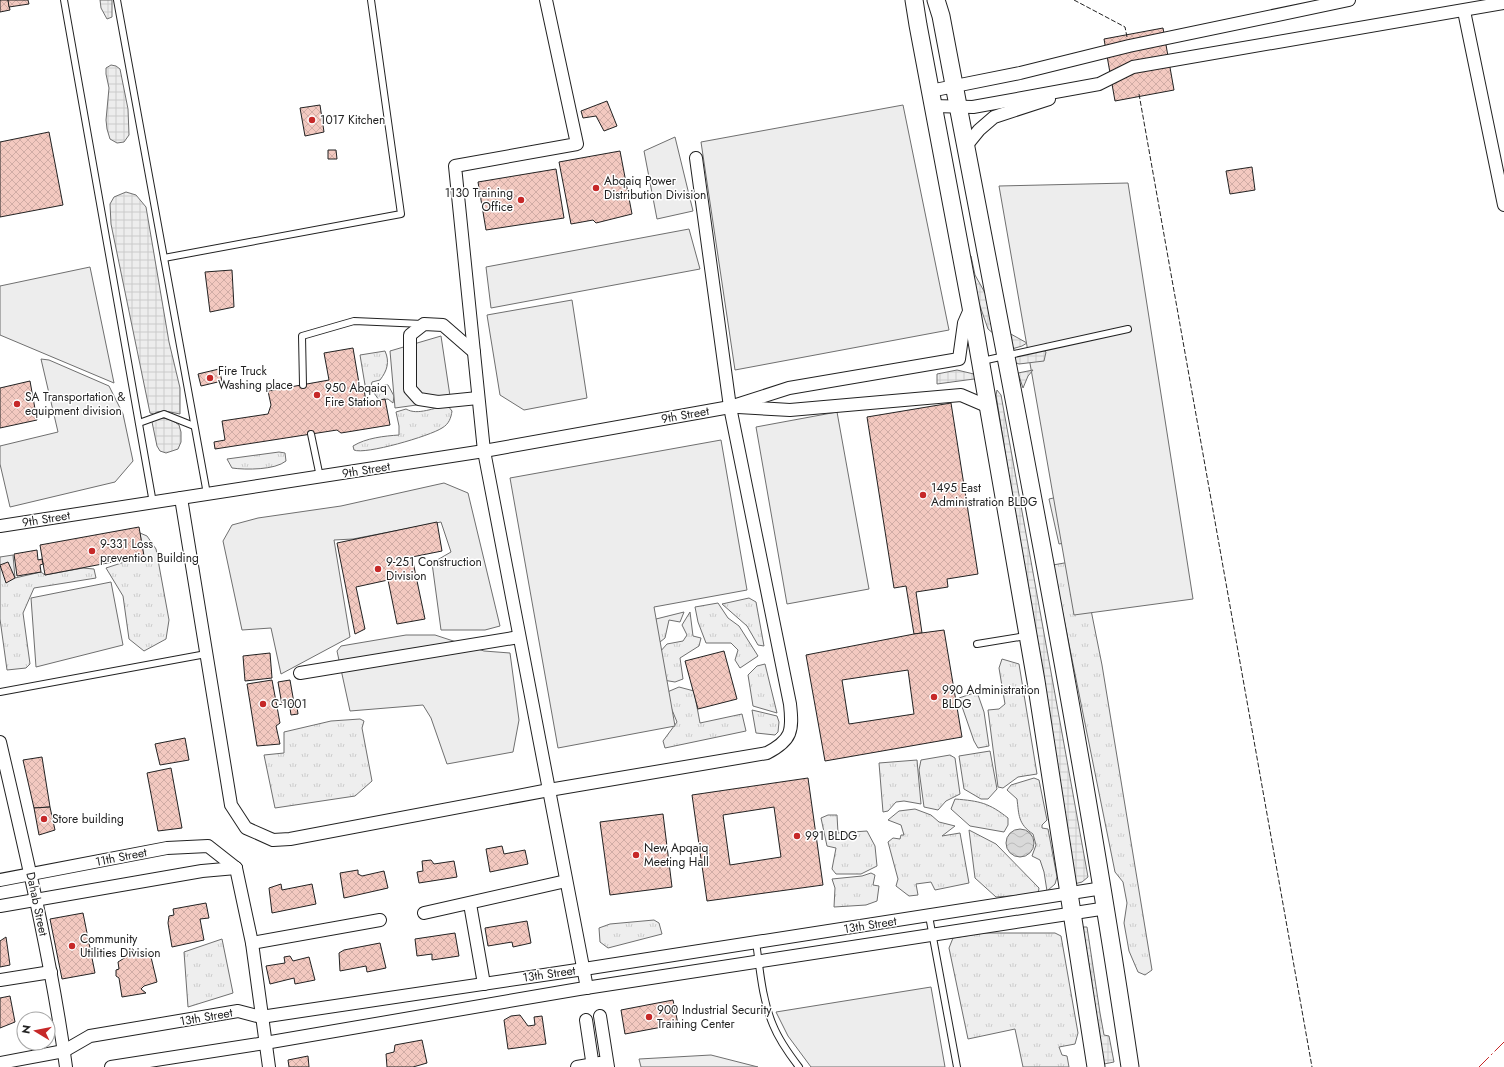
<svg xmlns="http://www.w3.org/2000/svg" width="1504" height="1067" viewBox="0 0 1504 1067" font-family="Jost,sans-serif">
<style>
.grass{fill:url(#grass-tufts);stroke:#6f6f6f}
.pitch{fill:#eee;stroke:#6f6f6f}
.parking{fill:#ededed;stroke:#6f6f6f}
.plaza{fill:url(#plaza-grid);stroke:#6f6f6f}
.water{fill:url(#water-waves);stroke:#6f6f6f}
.building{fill:url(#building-cross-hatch);stroke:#222;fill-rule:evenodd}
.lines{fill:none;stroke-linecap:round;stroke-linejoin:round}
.lane-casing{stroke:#222;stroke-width:8}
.street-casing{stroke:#222;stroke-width:14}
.secondary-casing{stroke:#222;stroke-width:19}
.lane{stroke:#fff;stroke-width:6}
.street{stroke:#fff;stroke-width:12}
.secondary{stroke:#fff;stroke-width:17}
.fence{stroke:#222;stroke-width:1;stroke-dasharray:5 2;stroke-linecap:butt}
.power{stroke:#c62828;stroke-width:1;stroke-dasharray:14 3 2 3;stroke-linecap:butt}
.poi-dot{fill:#c62828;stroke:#fff;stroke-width:1.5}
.labels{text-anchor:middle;stroke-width:3;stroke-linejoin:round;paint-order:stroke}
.poi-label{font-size:12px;fill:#222;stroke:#fff;text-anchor:start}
.street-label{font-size:12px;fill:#222;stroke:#fff}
</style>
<defs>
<pattern id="grass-tufts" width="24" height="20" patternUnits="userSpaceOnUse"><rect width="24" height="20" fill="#eee"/><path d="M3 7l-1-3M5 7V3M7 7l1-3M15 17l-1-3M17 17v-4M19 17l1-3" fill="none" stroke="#ccc"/></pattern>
<pattern id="plaza-grid" width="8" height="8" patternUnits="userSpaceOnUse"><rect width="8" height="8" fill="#ededed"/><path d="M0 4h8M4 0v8" fill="none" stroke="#cbcbcb"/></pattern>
<pattern id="water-waves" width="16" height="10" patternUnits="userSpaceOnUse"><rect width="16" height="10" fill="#d9d9d9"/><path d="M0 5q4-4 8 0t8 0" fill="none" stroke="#bababa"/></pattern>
<pattern id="building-cross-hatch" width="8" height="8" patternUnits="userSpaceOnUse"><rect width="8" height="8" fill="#f3c9c0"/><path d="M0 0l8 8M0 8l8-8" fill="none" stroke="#d0aca5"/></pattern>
</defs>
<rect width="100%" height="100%" fill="#fff"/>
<!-- grass -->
<g class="grass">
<path d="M385 351C390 362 387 371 380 380L372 382 370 391H366L360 355Z"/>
<polygon points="385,385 388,385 394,396 393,403 388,399 379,400 374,393"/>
<path d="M448 406 452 411C451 418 449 424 442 428 430 436 365 455 354 450L353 446C366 438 384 436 399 435V426L396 412 406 409C418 416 434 407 448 406Z"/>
<path d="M279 452 285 453 286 461C275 470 246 470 232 468L227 459Z"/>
<polygon points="1067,495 1074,541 1059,544 1049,499"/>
<polygon points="140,533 147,536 156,549 169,620 166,639 144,651 129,639 123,596 106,568 143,556"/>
<polygon points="13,555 15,578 41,572 45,575 83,568 94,569 96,578 34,588 23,613 30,664 26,668 7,670 0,619 0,557"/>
<polygon points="1081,560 1102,665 1152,970 1145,975 1138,972 1129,951 1124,923 1127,903 1123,882 1115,872 1053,565"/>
<polygon points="749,598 756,602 764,646 758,645 747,626 722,604"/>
<polygon points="718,603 728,618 739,626 758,656 740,668 735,660 738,650 731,643 706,643 698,622 695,607"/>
<polygon points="684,612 680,622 669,620 665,638 660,642 655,627 656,619"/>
<polygon points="690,612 693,636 701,638 699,646 680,658 683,679 675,682 663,680 659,653 667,644 683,641 687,635 682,625"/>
<polygon points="1002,659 1019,664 1037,774 1018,777 1003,788 998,787 988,710 999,709 1005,704 999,668"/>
<polygon points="765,664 777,713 753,706 748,675 757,666"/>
<polygon points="679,687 694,691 700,723 742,714 746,731 665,748 663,741 677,722 665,693"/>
<polygon points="977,692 984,712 989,746 978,748 974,741 959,698"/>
<polygon points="752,710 777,716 779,722 778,732 775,735 756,733"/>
<polygon points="360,719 364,721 362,728 372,781 355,796 275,808 264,755 284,753 284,732 331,721"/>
<polygon points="990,751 997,789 988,799 981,799 964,789 959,756"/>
<polygon points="950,755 955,758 960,794 946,801 938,810 924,807 919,770 921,760"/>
<polygon points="917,760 921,804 904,801 896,802 888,811 883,812 879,763"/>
<path d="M1034 778 1039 780 1047 820 1042 825V828L1048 829 1057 877 1055 884 1047 891 1044 872 1040 860 1032 856 1036 845 1033 834C1018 824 1019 815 1017 799L1007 790 1011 785Z"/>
<path d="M955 799C980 801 989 803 1008 818V825L1004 832 970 826 951 809Z"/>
<polygon points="915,809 931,815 939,822 955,826 942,836 960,833 969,883 935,890 931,882 916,884 918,895 909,896 896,886 898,879 888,842 893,838 900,839 901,835 904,835 901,825 888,820 899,811"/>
<polygon points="828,815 837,815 838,833 867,831 875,846 877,866 861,874 836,874 832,869 836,848 827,846 821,818"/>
<polygon points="969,830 996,844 1039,888 1038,894 996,897 975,878"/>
<polygon points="871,873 875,875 873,885 879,886 877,901 866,905 834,907 835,888 832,879 862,876"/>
<polygon points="654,920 659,923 662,934 608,948 600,942 599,928 610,924"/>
<polygon points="983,933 1055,933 1061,936 1078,1033 1075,1044 1059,1047 1062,1055 1067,1056 1069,1067 1023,1067 1015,1029 968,1039 949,948 953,938"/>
<polygon points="222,939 233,993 188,1007 184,952"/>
</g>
<!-- pitch -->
<polygon class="pitch" points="711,1055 758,1067 641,1067 639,1059"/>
<!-- parking -->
<g class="parking">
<polygon points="903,105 949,330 735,370 701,142"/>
<polygon points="675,137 693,211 657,219 644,151"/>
<polygon points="1128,183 1193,599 1074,615 999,186"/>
<polygon points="689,229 700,269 491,308 486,267"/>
<polygon points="90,267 114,383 0,335 0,286"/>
<polygon points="572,300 587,398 524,410 500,395 487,315"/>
<polygon points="441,336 450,396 438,402 395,408 390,351"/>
<polygon points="41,359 49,360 109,386 123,414 133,461 115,482 10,507 0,464 0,446 58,432"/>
<polygon points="837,412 869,589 787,604 756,427"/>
<polygon points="721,440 747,590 654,607 675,726 558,748 510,478"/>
<polygon points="444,483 468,493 500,626 485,630 441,630 432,563 451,552 441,522 353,539 334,540 350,637 281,674 271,628 242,630 223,541 232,525 258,518 341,506"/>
<polygon points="111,582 123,645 36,667 31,598"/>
<polygon points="406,635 435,635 484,651 510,653 519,720 513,752 447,764 431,718 423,705 350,711 337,651 341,646"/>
<polygon points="931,987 945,1067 811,1067 788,1036 776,1012"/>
</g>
<!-- plaza -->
<g class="plaza">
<polygon points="100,0 112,0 112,17 107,19 101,8"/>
<polygon points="111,65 116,66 120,69 128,109 129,135 124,142 117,143 110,139 107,129 106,120 109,88 106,74 106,68"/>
<polygon points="126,192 136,195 146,207 169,342 180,388 180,414 165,411 157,412 154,414 150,413 111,224 110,204 114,197"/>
<polygon points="966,255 971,256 975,275 989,300 994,334 988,329 980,306 972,292"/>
<polygon points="1009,333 1027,343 1022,346 1012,349"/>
<polygon points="1042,349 1046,352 1044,361 1019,364 1014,362 1015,355"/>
<polygon points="957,370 978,375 974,379 937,384 937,374"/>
<polygon points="1033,370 1028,376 1023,388 1018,373"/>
<polygon points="997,390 1001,395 1088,877 1082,882 1074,884 996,395"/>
<polygon points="163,418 172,420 179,425 181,432 181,442 178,449 166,453 160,451 157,446 152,422 156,419"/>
<polygon points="1082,927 1087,927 1100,1013 1104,1035 1109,1036 1114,1062 1104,1064 1101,1060 1089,965"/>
</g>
<!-- water -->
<circle class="water" cx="1020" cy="843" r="14"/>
<!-- building -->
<g class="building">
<polygon points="0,0 8,0 10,10 0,12"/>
<polygon points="8,0 28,0 29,4 9,7"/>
<polygon points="1163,28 1174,90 1115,101 1104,39"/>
<polygon points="607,101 617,126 604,131 596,116 583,118 581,111"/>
<polygon points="320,105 324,132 305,136 300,108"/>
<polygon points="49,132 63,205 0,217 0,142"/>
<polygon points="328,150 336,150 337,159 328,159"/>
<polygon points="620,151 632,214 596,223 593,220 571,224 559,162"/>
<polygon points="1252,167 1255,190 1230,194 1226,171"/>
<polygon points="556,169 564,218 486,230 478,182"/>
<polygon points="232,270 234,307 210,312 205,272"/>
<polygon points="353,348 360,389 364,389 366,402 385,399 390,425 341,433 337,430 215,449 214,442 225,440 222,421 268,414 271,405 268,391 329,380 324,353"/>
<polygon points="219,369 222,381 201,386 198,374"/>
<polygon points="30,381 37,420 0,428 0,388"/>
<polygon points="951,403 978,574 947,579 948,587 916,592 922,633 914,634 906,586 894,588 867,417"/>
<polygon points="437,522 442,551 412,557 425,619 397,624 388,580 356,587 365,629 355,634 337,543"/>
<polygon points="139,527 144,556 45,575 40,545"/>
<polygon points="37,550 38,560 42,559 43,564 40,565 41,572 17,576 14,554"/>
<polygon points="8,562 15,578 6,583 0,565"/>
<path d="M944 630 962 737 825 761 806 655 914 634ZM908 670 914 714 849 724 842 680Z"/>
<polygon points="724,651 737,699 698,709 685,661"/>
<polygon points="270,653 272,678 245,681 243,656"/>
<polygon points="272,680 280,723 276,726 280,744 257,746 247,684"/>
<polygon points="290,680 294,703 282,705 278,682"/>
<polygon points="297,707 298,714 291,715 290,708"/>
<polygon points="185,738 189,760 160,765 155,744"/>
<polygon points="42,757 50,807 34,808 23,760"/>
<polygon points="171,768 182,828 158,831 147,773"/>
<path d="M808 778 823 885 707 901 692 795ZM774 807 781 857 730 865 723 815Z"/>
<polygon points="50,807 55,830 39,835 34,808"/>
<polygon points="663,814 672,887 610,895 600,822"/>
<polygon points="502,846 504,854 525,850 528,864 490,872 486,849"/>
<polygon points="431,860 434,864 454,861 457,877 419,883 417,872 423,871 422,861"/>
<polygon points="358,870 358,874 362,876 384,871 388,888 344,898 340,873"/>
<polygon points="281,884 282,890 312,884 316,904 272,913 269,888"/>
<polygon points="206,903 209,918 200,919 204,940 172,947 168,923 169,916 174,915 173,909"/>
<polygon points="83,913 95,973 62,979 50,919"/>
<polygon points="527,921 531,943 513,947 512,942 488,946 485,928"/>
<polygon points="455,933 459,956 432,960 432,954 417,956 415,939"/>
<polygon points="6,937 10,965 0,967 0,941"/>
<polygon points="380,943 386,968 367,972 366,966 340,971 339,953 344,950"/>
<polygon points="133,949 134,952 150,953 157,982 144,986 141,989 146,993 122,997 119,978 116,976 116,970 119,969 118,962 126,957 127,950"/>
<polygon points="290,956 293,961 309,957 315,980 295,984 294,978 270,984 266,966 285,963 284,957"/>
<polygon points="10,996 15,1022 0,1028 0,998"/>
<polygon points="673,1000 678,1024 625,1034 621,1010"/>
<polygon points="520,1015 528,1026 535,1025 534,1017 542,1016 546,1044 508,1049 504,1020 511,1016"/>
<polygon points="422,1040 427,1063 413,1067 387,1067 386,1054 394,1052 395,1045"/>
<polygon points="308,1056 309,1067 289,1067 288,1060"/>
</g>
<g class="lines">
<!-- lane casing -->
<g class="lane-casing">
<g id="lane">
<polyline points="64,0 153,503"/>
<polyline points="117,0 207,494"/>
<polyline points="164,258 401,214 371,0"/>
<polyline points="982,361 1128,329"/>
<polyline points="303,385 302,336 354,321 423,324"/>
<polyline points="139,423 164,414 194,426"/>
<polyline points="311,434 320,477"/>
<polyline points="977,644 1026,636"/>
<polyline points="0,692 206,654"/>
<polyline points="929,916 957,1067"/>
<path d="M756 942C760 970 762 999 773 1025 779 1040 789 1054 799 1067"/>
</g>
</g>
<!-- street casing -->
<g class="street-casing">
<g id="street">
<polyline points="546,0 577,144 455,166 484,451 587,988"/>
<polyline points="1464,11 1504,205"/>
<polyline points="930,91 1020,73 1129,46 1349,0"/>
<polyline points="933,106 973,107 1099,84 1133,67 1504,3"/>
<polyline points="966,146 979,130 994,117 1049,99"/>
<polyline points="474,352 443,325 424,324 410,335 410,389 419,399 438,402 478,398"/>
<polyline points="738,407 790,410 961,395 989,407"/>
<path d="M181 498 231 805 246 828 273 840 290 839 549 790 767 753C792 740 793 731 790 704L730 407 696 158"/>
<polyline points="0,526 484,451 730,407 789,388 959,359 964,323 971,307"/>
<polyline points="300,673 519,637"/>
<path d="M0 742C25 850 51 957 66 1067"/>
<polyline points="236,868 252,943 269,1067"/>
<polyline points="0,880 167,848 208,846 236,868"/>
<polyline points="470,904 484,984"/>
<polyline points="0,906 202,871 236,868"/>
<polyline points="424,913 566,881"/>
<polyline points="252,943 380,920"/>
<polyline points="0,980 51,972"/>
<polyline points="600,1016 608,1067"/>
<polyline points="586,1020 593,1067"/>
<polyline points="0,1063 64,1051 90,1036 238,1011 261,1017 584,969 1103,888"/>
<polyline points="111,1067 265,1043 579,989 1107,908"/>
<polyline points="577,1067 600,1063"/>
</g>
</g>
<!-- secondary casing -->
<g class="secondary-casing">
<g id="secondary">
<polyline points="914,0 918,25 971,307 1036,681 1096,1067"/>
<path d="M936 0 941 16C1007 366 1078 715 1130 1067"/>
</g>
</g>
<!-- lane -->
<use href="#lane" class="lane"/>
<!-- street -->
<use href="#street" class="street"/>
<!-- secondary -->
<use href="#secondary" class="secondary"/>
<!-- fence -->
<g class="fence">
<polyline points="1074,0 1125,27 1127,37"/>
<polyline points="1139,94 1312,1067"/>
</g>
<!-- power -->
<polyline class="power" points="1479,1067 1504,1042"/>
</g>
<!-- markers -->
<g class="poi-dot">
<circle cx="312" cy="120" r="4"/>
<circle cx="596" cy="188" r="4"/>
<circle cx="521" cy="200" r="4"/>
<circle cx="210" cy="378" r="4"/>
<circle cx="317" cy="395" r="4"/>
<circle cx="17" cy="404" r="4"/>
<circle cx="923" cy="495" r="4"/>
<circle cx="92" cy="551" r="4"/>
<circle cx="378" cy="569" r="4"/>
<circle cx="934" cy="697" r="4"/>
<circle cx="263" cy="704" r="4"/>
<circle cx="44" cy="819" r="4"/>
<circle cx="797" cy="836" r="4"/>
<circle cx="636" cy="855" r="4"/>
<circle cx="72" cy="946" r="4"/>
<circle cx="649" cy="1017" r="4"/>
</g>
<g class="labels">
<!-- poi labels -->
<g class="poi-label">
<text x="320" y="124">1017 Kitchen</text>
<text x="604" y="185">Abqaiq Power<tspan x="604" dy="14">Distribution Division</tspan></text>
<text x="513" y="197" text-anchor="end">1130 Training<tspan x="513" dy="14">Office</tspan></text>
<text x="218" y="375">Fire Truck<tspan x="218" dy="14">Washing place</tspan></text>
<text x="325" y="392">950 Abqaiq<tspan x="325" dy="14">Fire Station</tspan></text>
<text x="25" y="401">SA Transportation &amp;<tspan x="25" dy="14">equipment division</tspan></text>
<text x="931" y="492">1495 East<tspan x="931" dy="14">Administration BLDG</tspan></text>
<text x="100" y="548">9-331 Loss<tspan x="100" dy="14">prevention Building</tspan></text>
<text x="386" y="566">9-251 Construction<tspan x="386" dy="14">Division</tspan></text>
<text x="942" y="694">990 Administration<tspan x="942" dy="14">BLDG</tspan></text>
<text x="271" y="708">C-1001</text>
<text x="52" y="823">Store building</text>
<text x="805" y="840">991 BLDG</text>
<text x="644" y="852">New Apqaiq<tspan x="644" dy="14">Meeting Hall</tspan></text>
<text x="80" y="943">Community<tspan x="80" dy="14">Utilities Division</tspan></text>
<text x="657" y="1014">900 Industrial Security<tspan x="657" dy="14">Training Center</tspan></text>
</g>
<!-- street labels -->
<g class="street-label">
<text transform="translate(685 415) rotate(-10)" y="4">9th Street</text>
<text transform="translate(366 470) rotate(-9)" y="4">9th Street</text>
<text transform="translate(46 519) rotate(-9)" y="4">9th Street</text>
<text transform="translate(121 857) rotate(-11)" y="4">11th Street</text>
<text transform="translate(37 904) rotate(78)" y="4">Dahab Street</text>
<text transform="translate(870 925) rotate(-9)" y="4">13th Street</text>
<text transform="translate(549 974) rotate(-8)" y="4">13th Street</text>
<text transform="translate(206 1017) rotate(-10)" y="4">13th Street</text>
</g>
</g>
<!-- north arrow -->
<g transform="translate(36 1031) rotate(280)"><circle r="19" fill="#ffffff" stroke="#a7a7a7"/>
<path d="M0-3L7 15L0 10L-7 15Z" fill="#c62828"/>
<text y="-6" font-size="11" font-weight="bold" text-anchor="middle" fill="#222222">N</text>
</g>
</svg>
